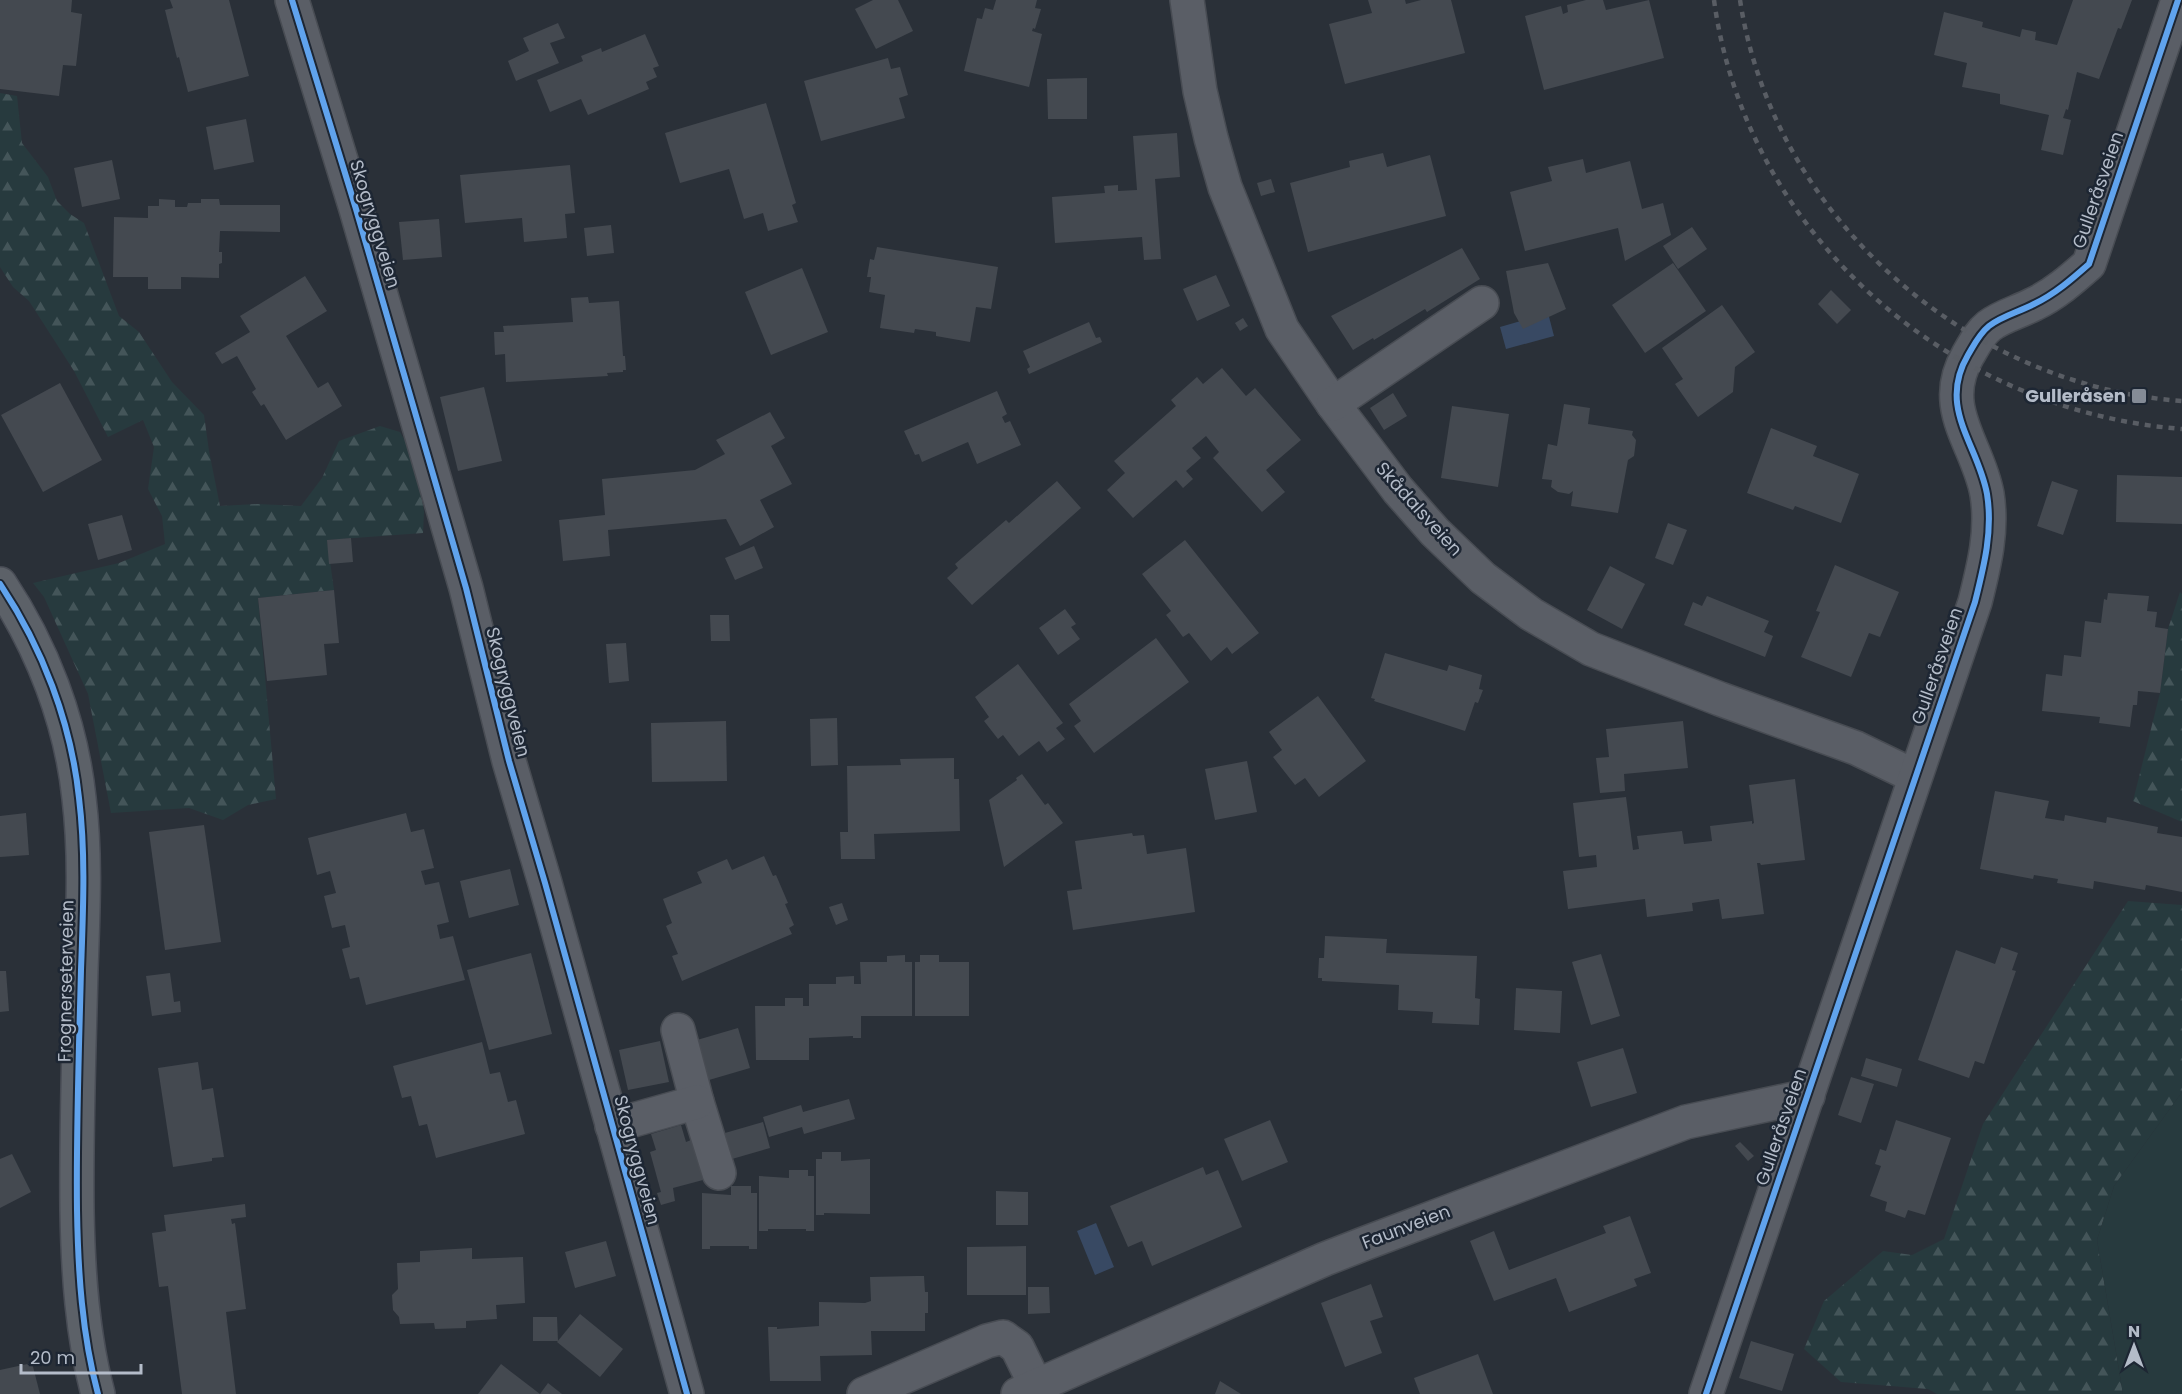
<svg xmlns="http://www.w3.org/2000/svg" width="2182" height="1394" viewBox="0 0 2182 1394" font-family="Poppins,sans-serif">
<style>
.forest{fill:url(#forest-firs)}
.green{fill:#273a3e}
.water{fill:#384963}
.building{fill:#444950}
.lines{fill:none;stroke-linecap:round;stroke-linejoin:round}
.minor-casing{stroke:#484c53;stroke-width:36}
.major-casing{stroke:#484c55;stroke-width:36}
.minor{stroke:#5a5e66;stroke-width:33}
.major{stroke:#5c6168;stroke-width:33}
.rail{stroke:#595d64;stroke-width:4.5;stroke-dasharray:6 6;stroke-linecap:butt}
.cycleway-casing{stroke:#1d2633;stroke-width:10}
.cycleway{stroke:#60a3ed;stroke-width:6}
.poi-dot{fill:#848b96;stroke:#1d2633;stroke-width:2}
.labels{text-anchor:middle;stroke-width:5;stroke-linejoin:round;paint-order:stroke}
.street-label{font-size:18px;fill:#b4bcc9;stroke:#1d2633}
.poi-label{font-size:18px;font-weight:bold;fill:#b4bcc9;stroke:#1d2633;text-anchor:end}
</style>
<defs>
<pattern id="forest-firs" width="22" height="20" patternUnits="userSpaceOnUse" patternTransform="scale(1.5)"><rect width="22" height="20" fill="#273a3e"/><path d="M5 1l3.5 6h-7zM16 11l3.5 6h-7z" fill="#445559"/></pattern>
</defs>
<rect width="100%" height="100%" fill="#2a3038"/>
<!-- forest -->
<g class="forest">
<polygon points="0,93 17,96 22,143 48,177 57,201 70,214 84,223 119,316 139,332 172,382 204,415 209,451 220,506 257,504 301,506 322,478 339,441 380,426 400,432 416,461 424,512 423,533 327,540 334,590 258,598 276,799 248,805 223,820 189,808 111,813 88,694 44,597 33,583 119,563 165,544 162,516 148,489 154,447 143,420 108,437 74,371 29,301 13,287 0,267"/>
<polygon points="2180,592 2182,594 2182,822 2133,801 2160,693 2168,629"/>
<polygon points="2128,901 2182,905 2182,1092 2114,1186 2097,1240 2123,1394 1937,1394 1928,1389 1841,1382 1804,1349 1824,1301 1883,1251 1912,1255 1944,1239 1983,1124"/>
</g>
<!-- green -->
<polygon class="green" points="2182,1092 2182,1394 2123,1394 2097,1240 2114,1186"/>
<!-- water -->
<g class="water">
<polygon points="1548,313 1554,336 1506,349 1500,327"/>
<polygon points="1096,1223 1114,1267 1095,1275 1077,1231"/>
</g>
<!-- building -->
<g class="building">
<polygon points="0,0 72,0 71,12 82,14 76,66 63,65 59,96 0,89"/>
<polygon points="170,0 229,0 249,76 188,92 179,57 177,58 165,10 173,8"/>
<polygon points="873,0 898,0 913,31 876,49 855,9"/>
<polygon points="996,0 1037,0 1035,8 1041,9 1035,29 1033,28 1032,31 1042,34 1029,87 964,71 977,18 982,19 985,8 993,10"/>
<polygon points="1368,0 1405,0 1406,4 1421,0 1451,0 1465,53 1345,84 1329,24 1372,13"/>
<polygon points="1586,0 1603,0 1606,10 1649,0 1664,58 1544,90 1525,16 1561,6 1563,14 1568,12 1567,5"/>
<polygon points="2073,0 2132,0 2121,29 2118,28 2099,79 2077,72 2068,110 2066,109 2063,118 2071,120 2063,155 2041,150 2049,115 2000,104 2000,94 1962,87 1967,63 1934,55 1944,12 1983,22 1982,27 2020,37 2022,29 2036,32 2035,40 2057,45"/>
<polygon points="558,23 565,38 550,43 559,63 516,81 508,61 529,51 523,38"/>
<polygon points="645,34 659,66 653,68 657,77 646,82 649,89 588,115 581,99 550,112 537,80 583,61 581,56 601,48 602,52"/>
<polygon points="888,58 891,69 900,67 908,95 899,98 905,118 821,141 804,81"/>
<polygon points="1087,78 1087,119 1048,119 1047,79"/>
<polygon points="766,103 796,203 792,205 798,222 768,231 763,213 744,219 729,169 680,183 665,133"/>
<polygon points="246,119 254,162 214,170 206,127"/>
<polygon points="1177,133 1180,177 1155,179 1161,259 1144,260 1142,237 1055,243 1052,197 1105,193 1104,186 1118,185 1118,191 1137,190 1133,136"/>
<polygon points="1383,153 1387,167 1430,155 1446,216 1308,252 1290,183 1350,167 1349,161"/>
<polygon points="1583,159 1586,173 1630,161 1642,209 1663,203 1671,235 1625,261 1618,228 1525,251 1510,192 1552,181 1548,167"/>
<polygon points="112,160 120,199 82,207 74,168"/>
<polygon points="570,165 575,213 565,214 567,238 524,242 522,218 465,223 460,175"/>
<polygon points="1271,179 1275,192 1261,196 1257,183"/>
<polygon points="159,199 175,200 175,207 187,207 188,203 201,203 201,199 219,199 220,205 280,205 280,232 220,231 219,252 222,252 222,263 219,264 219,278 181,277 181,289 148,289 148,277 113,277 114,217 148,218 148,206 159,206"/>
<polygon points="439,219 442,257 403,260 399,222"/>
<polygon points="611,225 614,253 587,256 584,228"/>
<polygon points="1692,227 1707,249 1678,269 1663,246"/>
<polygon points="877,247 998,267 991,309 976,307 970,342 936,336 936,332 915,329 914,333 880,328 885,295 869,292 871,277 867,277 870,259 874,260"/>
<polygon points="1462,248 1480,279 1427,312 1425,309 1374,340 1373,338 1353,350 1331,316"/>
<polygon points="1548,263 1566,309 1523,329 1514,313 1506,271"/>
<polygon points="1673,263 1706,311 1645,353 1612,305"/>
<polygon points="802,268 828,332 771,355 745,292"/>
<polygon points="1216,275 1230,306 1197,321 1183,289"/>
<polygon points="305,276 327,311 286,336 318,388 328,382 342,406 286,440 264,404 261,406 252,392 256,389 237,356 222,364 215,353 250,332 240,316"/>
<polygon points="1831,290 1851,310 1837,324 1818,304"/>
<polygon points="588,297 589,303 619,301 623,356 625,356 626,370 623,370 623,372 607,373 608,376 506,382 505,354 495,355 494,332 504,332 503,326 573,322 571,298"/>
<polygon points="1722,305 1755,352 1735,367 1733,392 1698,417 1675,384 1683,379 1662,348"/>
<polygon points="1243,318 1248,326 1240,331 1235,323"/>
<polygon points="1089,322 1096,338 1100,337 1102,342 1029,374 1027,369 1030,367 1023,351"/>
<polygon points="1222,368 1246,396 1255,388 1301,440 1266,470 1285,492 1262,512 1213,458 1219,452 1206,436 1192,448 1201,458 1186,471 1193,479 1183,488 1176,480 1133,518 1107,490 1125,473 1114,461 1176,406 1171,400 1197,377 1203,384"/>
<polygon points="60,383 102,460 43,492 1,415"/>
<polygon points="484,387 502,461 458,471 440,397"/>
<polygon points="997,391 1007,414 1002,417 1005,423 1010,421 1021,445 977,464 968,442 922,462 919,454 915,455 904,431"/>
<polygon points="1393,393 1407,416 1384,430 1370,408"/>
<polygon points="1564,404 1590,408 1588,424 1633,431 1632,435 1636,440 1634,456 1628,460 1618,513 1571,506 1573,491 1569,494 1558,492 1551,487 1552,480 1542,479 1548,444 1557,446"/>
<polygon points="1452,406 1509,414 1498,487 1441,478"/>
<polygon points="770,412 785,438 771,446 792,484 760,500 774,527 740,546 726,519 608,530 610,556 563,561 559,520 605,515 602,479 695,470 725,454 716,440"/>
<polygon points="1771,428 1817,446 1813,456 1859,474 1841,523 1795,506 1793,510 1747,493"/>
<polygon points="2117,475 2182,477 2182,524 2116,522"/>
<polygon points="1057,481 1081,508 972,605 947,578 958,568 955,564 1006,520 1009,523"/>
<polygon points="2052,481 2078,490 2063,535 2037,526"/>
<polygon points="122,515 132,550 98,560 88,524"/>
<polygon points="1668,523 1687,530 1673,565 1655,558"/>
<polygon points="351,538 353,562 329,564 327,540"/>
<polygon points="1185,540 1259,633 1232,654 1227,647 1211,661 1189,633 1183,637 1174,625 1166,615 1171,611 1142,574"/>
<polygon points="754,546 763,568 735,580 725,558"/>
<polygon points="1835,565 1899,592 1880,637 1869,633 1851,677 1801,657 1820,612 1816,611"/>
<polygon points="1610,566 1645,584 1622,629 1587,610"/>
<polygon points="334,590 339,643 324,644 327,675 267,681 258,598"/>
<polygon points="2108,593 2149,596 2147,611 2157,612 2155,627 2168,629 2160,693 2138,691 2137,705 2133,705 2130,727 2099,723 2100,717 2042,711 2046,674 2062,676 2064,655 2081,657 2085,621 2101,623 2104,599 2107,600"/>
<polygon points="1707,596 1769,621 1764,632 1773,636 1765,657 1684,625 1693,602 1702,606"/>
<polygon points="1065,609 1076,624 1071,627 1080,639 1058,655 1039,628"/>
<polygon points="710,615 729,615 730,641 711,641"/>
<polygon points="1156,638 1189,682 1094,753 1074,726 1081,721 1069,704"/>
<polygon points="626,643 629,681 609,683 606,644"/>
<polygon points="1385,653 1447,671 1449,665 1482,675 1479,689 1483,690 1478,703 1475,702 1465,731 1374,701 1375,699 1371,698"/>
<polygon points="1018,664 1063,723 1056,728 1065,739 1047,752 1039,741 1019,756 1003,735 998,739 984,721 989,717 975,697"/>
<polygon points="1318,696 1366,761 1319,797 1305,778 1295,785 1273,757 1282,750 1269,732"/>
<polygon points="837,718 838,765 811,766 810,719"/>
<polygon points="726,721 727,781 652,782 651,723"/>
<polygon points="1683,721 1688,768 1624,774 1625,791 1600,793 1596,758 1609,757 1606,729"/>
<polygon points="954,758 954,779 959,779 960,831 874,834 875,859 841,859 840,832 848,832 847,766 901,765 900,759"/>
<polygon points="1247,761 1257,812 1215,820 1205,769"/>
<polygon points="1022,774 1045,805 1048,803 1063,823 1004,867 989,800 1017,780 1016,778"/>
<polygon points="1795,779 1805,860 1761,865 1760,863 1757,863 1764,914 1722,919 1719,899 1692,903 1693,911 1647,917 1645,899 1568,909 1563,871 1597,867 1596,855 1579,857 1573,803 1626,797 1633,850 1639,849 1637,836 1682,831 1684,844 1712,841 1710,826 1752,821 1752,824 1754,823 1749,785"/>
<polygon points="1995,791 2049,801 2045,818 2064,821 2065,815 2106,823 2107,817 2158,827 2157,833 2182,837 2182,892 2146,885 2145,890 2094,881 2093,889 2057,883 2058,879 2034,875 2033,879 1980,869"/>
<polygon points="26,813 29,855 0,857 0,816"/>
<polygon points="406,813 411,832 424,829 434,868 421,871 425,885 439,882 449,922 437,925 440,939 453,936 465,980 366,1005 359,977 350,979 342,949 350,947 345,925 332,928 324,896 336,893 330,871 317,875 308,838"/>
<polygon points="204,825 221,942 165,950 149,832"/>
<polygon points="1132,833 1133,836 1144,835 1147,854 1186,848 1195,912 1073,930 1067,891 1082,889 1075,841"/>
<polygon points="764,856 773,876 776,875 788,903 785,904 794,925 789,928 792,934 682,981 672,956 678,954 666,926 672,923 663,899 702,883 697,872 727,859 732,870"/>
<polygon points="510,869 519,905 469,918 460,881"/>
<polygon points="842,903 848,920 836,925 829,907"/>
<polygon points="1325,936 1387,939 1386,953 1477,956 1475,998 1480,999 1479,1025 1432,1023 1433,1012 1398,1010 1399,985 1322,981 1322,978 1318,978 1319,958 1324,958"/>
<polygon points="2001,947 2018,953 2012,970 2016,971 1984,1064 1975,1061 1969,1078 1918,1060 1956,950 1995,964"/>
<polygon points="531,953 552,1034 489,1050 467,970"/>
<polygon points="1601,954 1620,1016 1591,1025 1572,962"/>
<polygon points="905,955 905,962 912,962 912,1016 861,1016 861,1038 853,1038 853,1036 809,1038 809,1060 756,1060 755,1006 785,1006 785,998 803,998 803,1006 809,1006 809,984 836,984 836,977 854,976 854,984 861,984 860,962 887,962 887,956"/>
<polygon points="920,955 939,955 939,962 969,962 969,1016 915,1016 915,962 920,962"/>
<polygon points="0,971 6,971 9,1011 0,1012"/>
<polygon points="170,973 174,1002 180,1001 181,1012 152,1016 146,976"/>
<polygon points="1516,988 1562,991 1560,1033 1514,1030"/>
<polygon points="738,1028 750,1068 709,1080 697,1040"/>
<polygon points="660,1041 669,1082 628,1090 619,1050"/>
<polygon points="482,1042 490,1074 500,1072 508,1102 516,1100 525,1134 436,1158 427,1124 419,1126 411,1096 402,1098 393,1066"/>
<polygon points="1623,1048 1637,1093 1591,1107 1577,1062"/>
<polygon points="1866,1058 1902,1069 1897,1087 1861,1076"/>
<polygon points="198,1062 202,1090 213,1088 224,1157 212,1158 212,1161 173,1167 158,1068"/>
<polygon points="1851,1077 1874,1084 1861,1123 1838,1115"/>
<polygon points="849,1099 855,1119 804,1134 802,1127 769,1137 763,1117 801,1105 803,1112"/>
<polygon points="1270,1120 1288,1162 1242,1181 1224,1139"/>
<polygon points="1896,1120 1951,1138 1925,1215 1908,1210 1905,1218 1885,1211 1887,1202 1870,1196 1881,1166 1875,1164 1880,1149 1886,1151"/>
<polygon points="763,1122 770,1148 732,1159 725,1133"/>
<polygon points="681,1125 686,1142 691,1140 703,1180 673,1188 675,1201 661,1205 657,1193 661,1192 650,1152 656,1150 651,1134"/>
<polygon points="1740,1142 1754,1156 1748,1161 1735,1146"/>
<polygon points="822,1152 841,1152 841,1161 870,1159 870,1214 824,1213 824,1215 816,1215 816,1159 822,1159"/>
<polygon points="12,1154 31,1192 0,1208 0,1159"/>
<polygon points="1203,1167 1206,1175 1218,1170 1242,1227 1152,1266 1142,1241 1128,1247 1110,1206"/>
<polygon points="789,1170 808,1170 808,1176 814,1176 814,1231 806,1231 806,1229 768,1229 768,1231 759,1231 759,1176 789,1178"/>
<polygon points="731,1186 751,1186 751,1193 757,1193 757,1249 749,1249 749,1246 710,1246 710,1249 702,1249 702,1193 731,1195"/>
<polygon points="996,1191 1028,1192 1028,1225 996,1225"/>
<polygon points="245,1204 246,1217 231,1219 232,1224 235,1223 246,1309 226,1312 236,1394 182,1394 168,1286 159,1287 152,1233 166,1231 164,1215"/>
<polygon points="1630,1216 1651,1273 1634,1279 1637,1286 1569,1312 1556,1278 1494,1301 1470,1241 1494,1231 1509,1270 1606,1233 1603,1226"/>
<polygon points="606,1241 616,1276 575,1288 565,1252"/>
<polygon points="1026,1246 1026,1295 967,1295 967,1247"/>
<polygon points="472,1248 472,1259 523,1257 525,1303 496,1305 497,1319 466,1321 466,1328 435,1329 434,1323 400,1324 399,1317 393,1310 392,1295 398,1289 397,1263 420,1262 420,1251"/>
<polygon points="916,1276 924,1276 925,1292 928,1292 928,1313 925,1313 925,1331 871,1331 872,1355 820,1356 821,1381 770,1381 768,1327 777,1327 777,1329 819,1326 819,1302 865,1303 871,1301 870,1277"/>
<polygon points="1371,1284 1383,1317 1370,1321 1382,1353 1345,1367 1321,1303"/>
<polygon points="1028,1287 1049,1287 1050,1313 1028,1314"/>
<polygon points="580,1314 623,1349 600,1377 557,1342"/>
<polygon points="533,1317 557,1317 558,1341 533,1341"/>
<polygon points="1751,1341 1794,1354 1782,1391 1739,1378"/>
<polygon points="1478,1354 1493,1394 1420,1394 1414,1378"/>
<polygon points="32,1363 40,1394 0,1394 0,1370"/>
<polygon points="501,1364 540,1394 478,1394"/>
<polygon points="1220,1381 1241,1394 1215,1394"/>
<polygon points="548,1383 562,1394 540,1394"/>
</g>
<g class="lines">
<!-- minor casing -->
<g class="minor-casing">
<g id="minor">
<polyline points="292,0 356,209 466,588 509,761 545,883 687,1394"/>
<polyline points="1187,0 1200,91 1211,138 1225,187 1282,329 1333,404 1398,490 1435,532 1483,578 1531,614 1591,649 1720,699 1856,748 1914,776"/>
<polyline points="1333,404 1482,303"/>
<polyline points="678,1030 697,1102 719,1173"/>
<polyline points="612,1126 697,1102"/>
<polyline points="864,1394 987,1341 1003,1337 1017,1347 1036,1386"/>
<polyline points="1018,1394 1325,1259 1366,1243 1686,1122 1808,1096"/>
<path d="M1706 1394 1975 602C1984 566 1993 531 1987 494 1978 444 1937 408 1968 355 1974 345 1979 334 1989 326 2002 316 2019 312 2034 304 2055 294 2072 279 2089 264L2178 0"/>
</g>
</g>
<!-- major casing -->
<g class="major-casing">
<path id="major" d="M0 584C42 647 71 722 79 798 86 855 83 913 81 970 79 1050 76 1130 77 1210 78 1271 82 1335 98 1394"/>
</g>
<!-- minor -->
<use href="#minor" class="minor"/>
<!-- major -->
<use href="#major" class="major"/>
<!-- rail -->
<g class="rail">
<path d="M1714 0C1746 235 1949 411 2182 429"/>
<path d="M1740 0C1773 216 1966 386 2182 401"/>
</g>
<!-- cycleway casing -->
<g class="cycleway-casing">
<g id="cycleway">
<polyline points="292,0 356,209 466,588 509,761 545,883 687,1394"/>
<path d="M0 584C42 647 71 722 79 798 86 855 83 913 81 970 79 1050 76 1130 77 1210 78 1271 82 1335 98 1394"/>
<path d="M1706 1394 1975 602C1984 566 1993 531 1987 494 1978 444 1937 408 1968 355 1974 345 1979 334 1989 326 2002 316 2019 312 2034 304 2055 294 2072 279 2089 264L2178 0"/>
</g>
</g>
<!-- cycleway -->
<use href="#cycleway" class="cycleway"/>
</g>
<!-- markers -->
<rect class="poi-dot" x="2131" y="388" width="16" height="16" rx="3"/>
<g class="labels">
<!-- street labels -->
<g class="street-label">
<text transform="translate(2098 190) rotate(-71)" y="6">Gulleråsveien</text>
<text transform="translate(375 224) rotate(73)" y="6">Skogryggveien</text>
<text transform="translate(1419 509) rotate(48)" y="6">Skådalsveien</text>
<text transform="translate(1937 666) rotate(-71)" y="6">Gulleråsveien</text>
<text transform="translate(508 692) rotate(76)" y="6">Skogryggveien</text>
<text transform="translate(66 981) rotate(-89)" y="6">Frognerseterveien</text>
<text transform="translate(1781 1127) rotate(-71)" y="6">Gulleråsveien</text>
<text transform="translate(637 1160) rotate(75)" y="6">Skogryggveien</text>
<text transform="translate(1406 1227) rotate(-21)" y="6">Faunveien</text>
</g>
<!-- poi labels -->
<g class="poi-label">
<text x="2126" y="402">Gulleråsen</text>
</g>
</g>
<!-- north arrow -->
<g transform="translate(2134 1346)" stroke="#1d2633" stroke-width="4.5" paint-order="stroke">
<path d="M0-4.5L10 22L0 15L-10 22Z" fill="#b4bcc9"/>
<text y="-9" font-size="16" font-weight="bold" text-anchor="middle" fill="#b4bcc9">N</text>
</g>
<!-- scale -->
<path d="M21 1364v9h120v-9" fill="none" stroke="#b4bcc9" stroke-width="3"/>
<text x="30" y="1364" font-size="18" fill="#b4bcc9" stroke="#1d2633" stroke-width="4.5" paint-order="stroke">20 m</text>
</svg>
